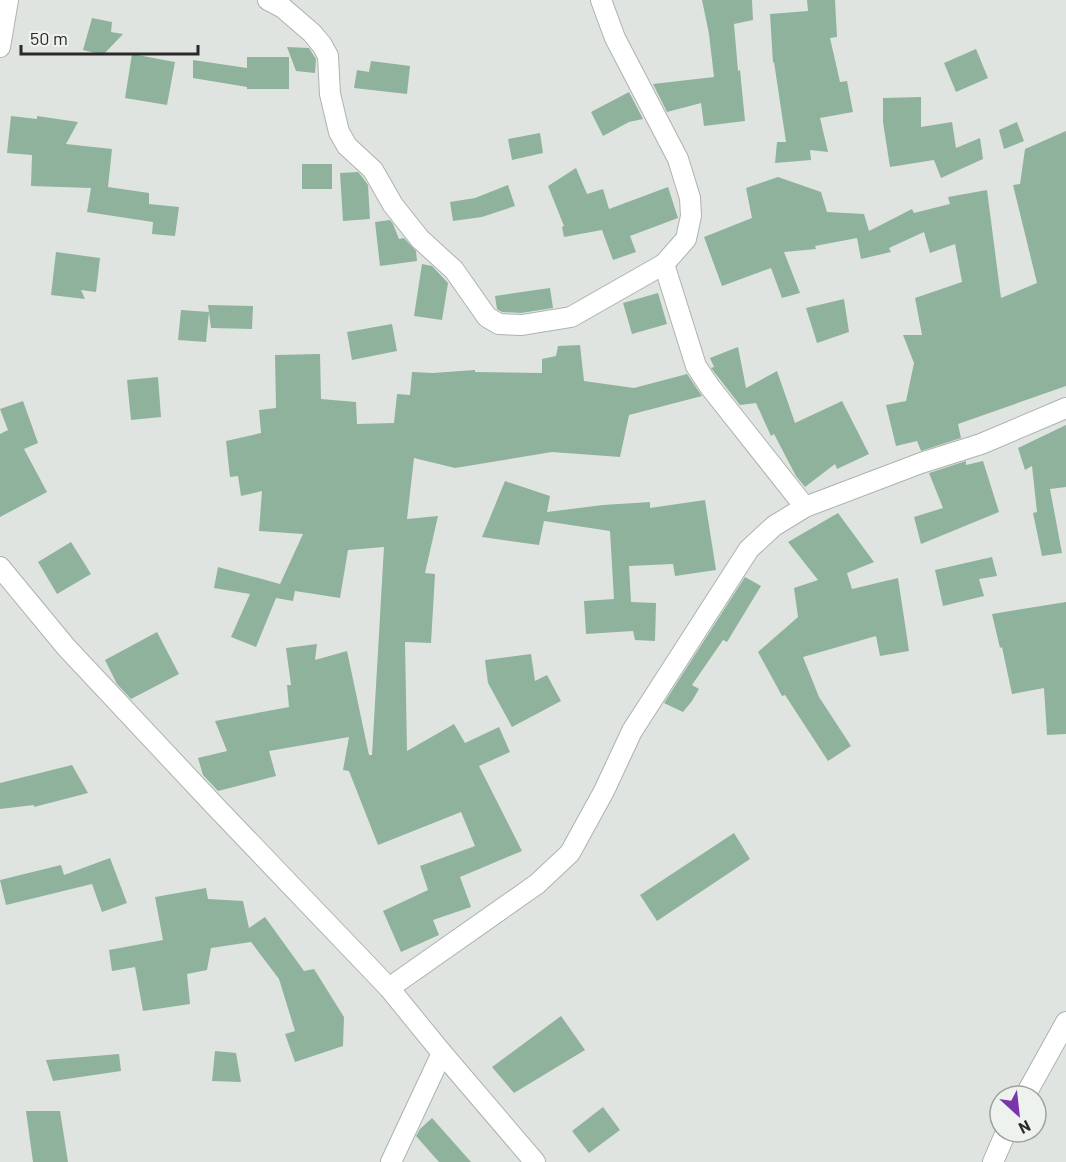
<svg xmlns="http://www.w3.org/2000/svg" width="1066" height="1162" viewBox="0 0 1066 1162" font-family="Barlow,sans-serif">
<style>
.building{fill:#8fb29c}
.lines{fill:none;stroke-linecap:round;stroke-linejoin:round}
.street-casing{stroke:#adb2af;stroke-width:22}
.street{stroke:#fff;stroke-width:20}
</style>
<rect width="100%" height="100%" fill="#e0e4e1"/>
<!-- building -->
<g class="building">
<polygon points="702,0 752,0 753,20 734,24 738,71 740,70 745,121 704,126 701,103 667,112 653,84 714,77 709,34"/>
<polygon points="807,0 835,0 837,37 830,38 840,82 847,81 853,112 820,118 828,152 810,150 811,160 775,163 777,142 786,142 774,62 773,63 770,14 808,11"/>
<polygon points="92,18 112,22 111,32 123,34 103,55 83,50"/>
<polygon points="287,47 309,48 316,59 315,73 296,71"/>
<polygon points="976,49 988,78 956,92 944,63"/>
<polygon points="132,54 175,62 167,105 125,98"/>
<polygon points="247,57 289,57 289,89 247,89 247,87 193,78 193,60 247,68"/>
<polygon points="371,61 410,66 407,94 354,88 357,70 369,72"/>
<polygon points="629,92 643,119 629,122 603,136 591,112"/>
<polygon points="921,97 921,127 952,122 956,148 980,138 983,159 941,178 934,160 890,167 883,122 883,98"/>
<polygon points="11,116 37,119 37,116 78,122 66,144 112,149 108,187 149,193 149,204 179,207 175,236 152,234 153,222 87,212 91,188 31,186 32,155 7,153"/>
<polygon points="1017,122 1024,141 1004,149 999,130"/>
<polygon points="1066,131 1066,386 958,424 961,438 921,451 917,441 896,446 886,405 906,401 914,363 903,335 922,335 915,298 962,282 955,244 930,253 924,232 889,248 891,252 861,259 857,238 815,246 816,249 784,252 800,293 782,298 771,268 722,286 704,237 752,218 746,188 778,177 821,192 827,212 864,214 869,231 912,209 914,213 950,204 948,197 987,190 1001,298 1037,283 1013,185 1020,184 1025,149"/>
<polygon points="540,133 543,153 512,160 508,139"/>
<rect x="302" y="164" width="30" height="25"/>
<polygon points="576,168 587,194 603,189 609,209 668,187 678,218 630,236 636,252 613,260 602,230 564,237 562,227 564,226 548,186"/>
<polygon points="358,172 363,178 368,185 370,219 343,221 340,173"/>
<polygon points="508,185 515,206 482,217 453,221 450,202 475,198"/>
<polygon points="390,220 393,224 399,239 404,238 416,251 417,261 380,266 375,222"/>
<polygon points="56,252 100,258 96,292 81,290 85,299 51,295"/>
<polygon points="422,264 432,266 448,283 442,320 414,316"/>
<polygon points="550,288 553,308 521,313 502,312 497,309 495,296"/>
<polygon points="658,293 667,324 632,334 623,303"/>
<polygon points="844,299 849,332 817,343 806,308"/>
<polygon points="208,305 253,306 252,329 211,328"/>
<polygon points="181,310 209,312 206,342 178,340"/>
<polygon points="392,324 397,351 352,360 347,332"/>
<polygon points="580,345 584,381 634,388 687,374 702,396 629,415 620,457 552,452 455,468 414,458 407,519 438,516 425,573 435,574 431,643 405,642 407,751 454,724 465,743 499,727 510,752 479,766 522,851 460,877 471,907 433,920 439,935 401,952 383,911 428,890 420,866 475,846 461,812 378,845 349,771 343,770 349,737 269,751 276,776 218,791 203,775 198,758 227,751 215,721 289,707 287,685 291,685 286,648 317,644 315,660 347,651 369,755 372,755 384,547 348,550 340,598 295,591 293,601 276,598 256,647 231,637 250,594 214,588 218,567 280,584 303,534 259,531 262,491 241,496 238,476 230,477 226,441 261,433 259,410 276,408 275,355 320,354 321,399 356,402 357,424 394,423 397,394 410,395 412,372 433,373 475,370 475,372 542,373 542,359 556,356 558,346"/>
<polygon points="738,347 746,388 777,371 795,423 842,401 869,454 837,469 835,464 805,487 796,476 774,434 771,436 756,403 740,405 711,368 714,367 710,358"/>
<polygon points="158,377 161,417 131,420 127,380"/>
<polygon points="23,401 38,443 24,449 47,492 0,517 0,434 8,430 0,409"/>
<polygon points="1066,425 1066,487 1050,489 1062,553 1042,556 1033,513 1037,512 1032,466 1025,470 1018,448"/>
<polygon points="966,461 966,465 983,461 999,512 921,544 914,517 943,508 929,473"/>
<polygon points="505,481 550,496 547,512 603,505 650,502 650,508 705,500 716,570 675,576 673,564 629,566 631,602 656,603 655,641 635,640 633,631 586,634 584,601 614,599 610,531 544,521 539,545 482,537"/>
<polygon points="838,513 874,562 847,573 852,589 898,578 909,651 880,656 876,636 803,657 819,697 851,746 828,761 785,695 782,696 758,652 798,617 794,588 818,580 788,542"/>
<polygon points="71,542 91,574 57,594 38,562"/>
<polygon points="992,557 997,576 979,579 984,596 943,606 935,570"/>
<polygon points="745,577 761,586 727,642 723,640 692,685 699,689 692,701 683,712 664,703"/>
<polygon points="1066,602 1066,734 1047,735 1044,688 1012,694 1002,647 1000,648 992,614"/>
<polygon points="157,632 179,674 131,699 117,684 105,660"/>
<polygon points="531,654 535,681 547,675 561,701 512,727 488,683 485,660"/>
<polygon points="72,765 88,793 34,807 34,805 0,809 0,783"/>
<polygon points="734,833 750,859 657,921 640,895"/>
<polygon points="110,858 127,903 102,912 92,884 6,905 0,880 61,865 64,875"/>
<polygon points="206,888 208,899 243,901 249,928 265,917 304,971 314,969 344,1017 343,1046 295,1062 285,1034 295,1031 279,979 251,942 211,948 207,970 187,974 190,1004 143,1011 135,967 112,971 109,950 163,940 155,897"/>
<polygon points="561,1016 585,1050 514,1093 492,1067"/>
<polygon points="215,1051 236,1053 241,1082 212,1081"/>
<polygon points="119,1054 121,1071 53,1081 46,1060"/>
<polygon points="603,1107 620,1130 589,1153 572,1131"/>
<polygon points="26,1111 60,1111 68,1162 33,1162"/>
<polygon points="432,1118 471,1162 439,1162 416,1136 420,1129"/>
</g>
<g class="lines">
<!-- street casing -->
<g class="street-casing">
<g id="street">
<polyline points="268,0 283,8 312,33 322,45 328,56 330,94 339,132 347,146 373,170 393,205 420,239 454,270 487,317 499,324 522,325 571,317 664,264 686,239 691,216 690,198 678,159 615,38 601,0"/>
<polyline points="0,47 8,0"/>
<polyline points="664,264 696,366 710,387 805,507"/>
<polyline points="0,567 66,647 215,806 389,988 442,1053 535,1162"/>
<polyline points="389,988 537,884 570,853 604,791 632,731 749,549 774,526 805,507 921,463 981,444 1066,408"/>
<polyline points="1025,1096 1066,1022"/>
<polyline points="391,1162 442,1053"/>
<polyline points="993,1162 1006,1132"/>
</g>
</g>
<!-- street -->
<use href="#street" class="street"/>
</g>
<!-- north arrow -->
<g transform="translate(1018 1114) rotate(153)"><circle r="28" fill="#edf2ef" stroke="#9ea29f" stroke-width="1.5"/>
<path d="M0-4.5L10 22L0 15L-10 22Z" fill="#7936aa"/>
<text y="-9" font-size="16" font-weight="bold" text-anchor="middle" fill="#282928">N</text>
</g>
<!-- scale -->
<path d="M21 45v9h177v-9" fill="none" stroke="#282928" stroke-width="3"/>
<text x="30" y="45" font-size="18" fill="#282928" stroke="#edf2ef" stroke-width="4.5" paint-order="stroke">50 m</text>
</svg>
